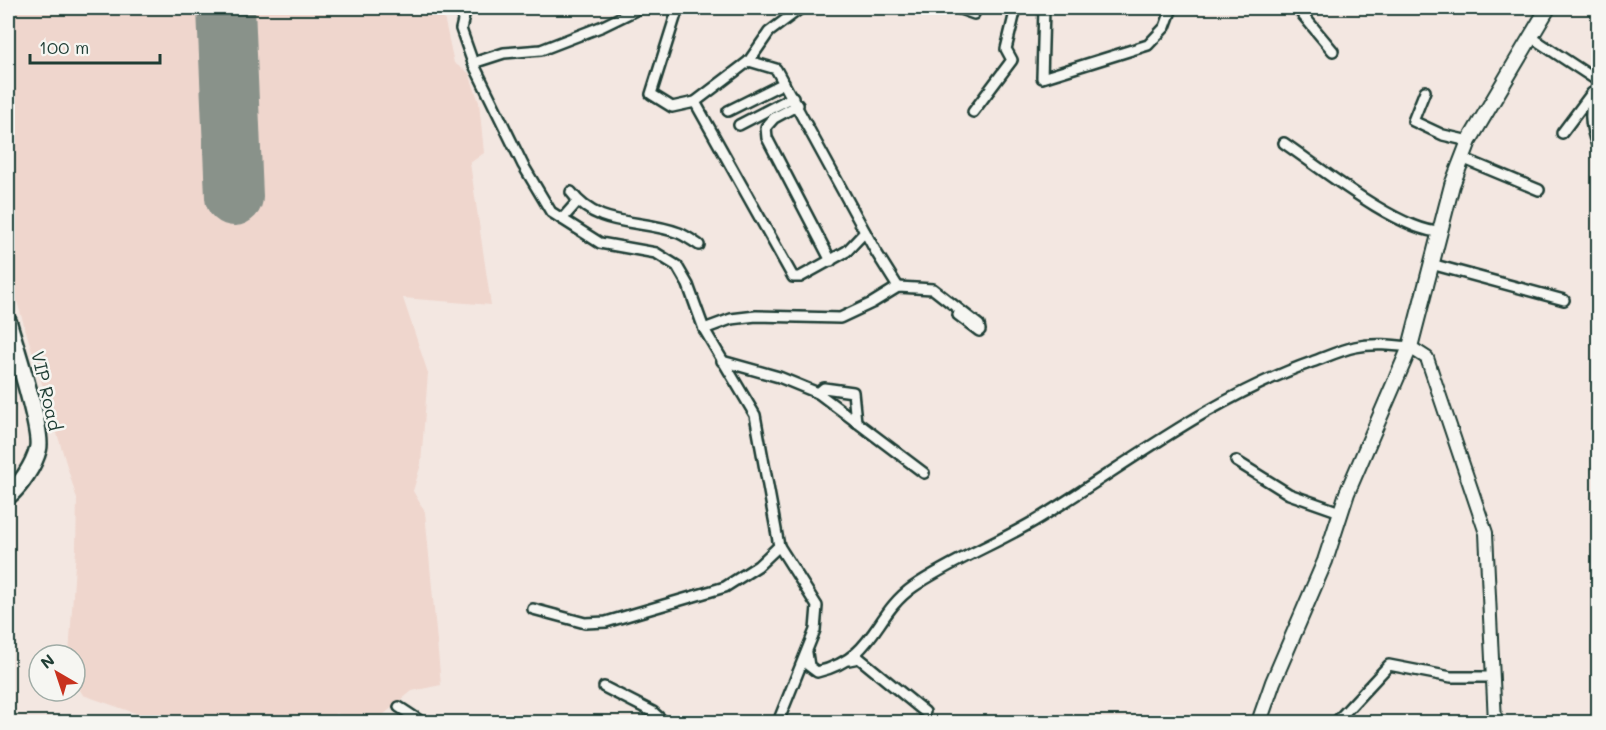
<svg xmlns="http://www.w3.org/2000/svg" width="1606" height="730" viewBox="0 0 1606 730" font-family="Mali,sans-serif">
<style>
.built{fill:#efd6cd}
.lines{fill:none;stroke-linecap:round;stroke-linejoin:round}
.runway{stroke:#89928a;stroke-width:58}
.street-casing{stroke:#1f3d34;stroke-width:14}
.secondary-casing{stroke:#1f3d34;stroke-width:16}
.primary-casing{stroke:#1f3d34;stroke-width:18}
.highway-casing{stroke:#1f3d34;stroke-width:21}
.street{stroke:#f6f6f2;stroke-width:9}
.secondary{stroke:#f6f6f2;stroke-width:12}
.primary{stroke:#f6f6f2;stroke-width:14}
.highway{stroke:#f6f6f2;stroke-width:16}
.labels{text-anchor:middle;stroke-width:5;stroke-linejoin:round;paint-order:stroke}
.street-label{font-size:18px;fill:#1f3d34;stroke:#f6f6f2}
</style>
<rect width="100%" height="100%" fill="#f3e7e1"/>
<filter id="ink" filterUnits="userSpaceOnUse"><feTurbulence type="fractalNoise" baseFrequency=".0167" numOctaves="2"/><feDisplacementMap in="SourceGraphic" scale="12" xChannelSelector="R" yChannelSelector="G"/><feConvolveMatrix kernelMatrix="1 2 1 2 8 2 1 2 1" color-interpolation-filters="sRGB"/></filter>
<g filter="url(#ink)">
<!-- built -->
<polygon class="built" points="8,8 442,8 454,63 469,73 479,102 484,153 470,163 491,305 403,298 428,373 421,464 413,491 425,512 441,685 412,691 383,715 378,722 355,722 336,713 329,722 161,722 83,695 75,682 75,655 69,655 76,549 77,499 8,272"/>
<g class="lines">
<!-- runway -->
<polyline class="runway" points="226,8 234,197"/>
<!-- street casing -->
<g class="street-casing">
<g id="street">
<polyline points="466,8 461,29 473,63 523,165 551,212 600,243 656,253 677,266 688,285 704,329 755,415 779,546 758,566 725,587 606,622 585,623 533,609"/>
<polyline points="678,8 651,94 672,107 695,102 749,61 769,32 801,8"/>
<polyline points="957,8 974,14"/>
<polyline points="1044,8 1042,78 1148,45 1165,27 1172,8"/>
<polyline points="1297,8 1333,51"/>
<polyline points="1531,37 1598,81"/>
<polyline points="749,61 776,69 876,252 898,287"/>
<polyline points="473,63 504,53 541,50 603,26 640,8"/>
<path d="M1598 85C1588 108 1589 125 1598 148"/>
<polyline points="1425,91 1413,121 1443,135 1469,141"/>
<polyline points="695,102 793,277 800,277 847,251 865,232"/>
<polyline points="798,105 774,118 766,127 767,138 831,261"/>
<polyline points="728,111 784,83"/>
<polyline points="973,112 1012,60 1006,49 1016,8"/>
<polyline points="739,125 793,97"/>
<polyline points="1562,133 1592,93"/>
<path d="M1284 143C1319 167 1399 231 1440 232"/>
<polyline points="1462,158 1539,190"/>
<path d="M571 192C598 229 640 218 679 233 686 236 693 241 699 245"/>
<polyline points="562,219 578,201"/>
<polyline points="1431,264 1564,300"/>
<polyline points="704,329 731,319 756,316 840,318 872,303 898,287 933,289 979,325 980,330 979,331 958,315"/>
<polyline points="722,361 779,377 818,393 924,473"/>
<polyline points="818,393 824,388 853,392 856,422"/>
<polyline points="1236,461 1289,494 1340,512"/>
<path d="M807 653 809 666 817 672C876 658 873 615 913 587 954 559 999 543 1041 517 1130 462 1213 397 1312 362 1326 357 1341 350 1355 347 1373 343 1392 345 1410 347"/>
<polyline points="849,660 859,658 925,712"/>
<polyline points="604,687 653,712 664,722"/>
<polyline points="399,707 422,722"/>
<polyline points="778,722 815,630 817,606 779,546"/>
<polyline points="1336,722 1389,665 1451,677 1493,677"/>
</g>
</g>
<!-- secondary casing -->
<g class="secondary-casing">
<polyline id="secondary" points="1410,347 1427,358 1486,533 1495,722"/>
</g>
<!-- primary casing -->
<g class="primary-casing">
<polyline id="primary" points="1259,722 1273,682 1325,561 1347,493 1410,347 1452,185 1469,141 1548,8"/>
</g>
<!-- highway casing -->
<g class="highway-casing">
<path id="highway" d="M8 322C14 344 43 431 38 449 34 465 20 486 8 496"/>
</g>
<!-- street -->
<use href="#street" class="street"/>
<!-- secondary -->
<use href="#secondary" class="secondary"/>
<!-- primary -->
<use href="#primary" class="primary"/>
<!-- highway -->
<use href="#highway" class="highway"/>
</g>
</g>
<g class="labels">
<!-- street labels -->
<g class="street-label">
<text transform="translate(46 391) rotate(77)" y="6">VIP Road</text>
</g>
</g>
<!-- margin -->
<rect width="1606" height="730" fill="none" stroke="#f6f6f2" stroke-width="30"/>
<rect x="15" y="15" width="1576" height="700" fill="none" stroke="#1f3d34" stroke-width="2" filter="url(#ink)"/>
<!-- north arrow -->
<g transform="translate(57 673) rotate(321)"><circle r="28" fill="#f6f6f2" stroke="#a0aca6" stroke-width="1.5"/>
<path d="M0-4.5L10 22L0 15L-10 22Z" fill="#c8321e"/>
<text y="-9" font-size="16" font-weight="bold" text-anchor="middle" fill="#1f3d34">N</text>
</g>
<!-- scale -->
<path d="M30 54v9h130v-9" fill="none" stroke="#1f3d34" stroke-width="3"/>
<text x="39" y="54" font-size="18" fill="#1f3d34" stroke="#f6f6f2" stroke-width="4.5" paint-order="stroke">100 m</text>
</svg>
